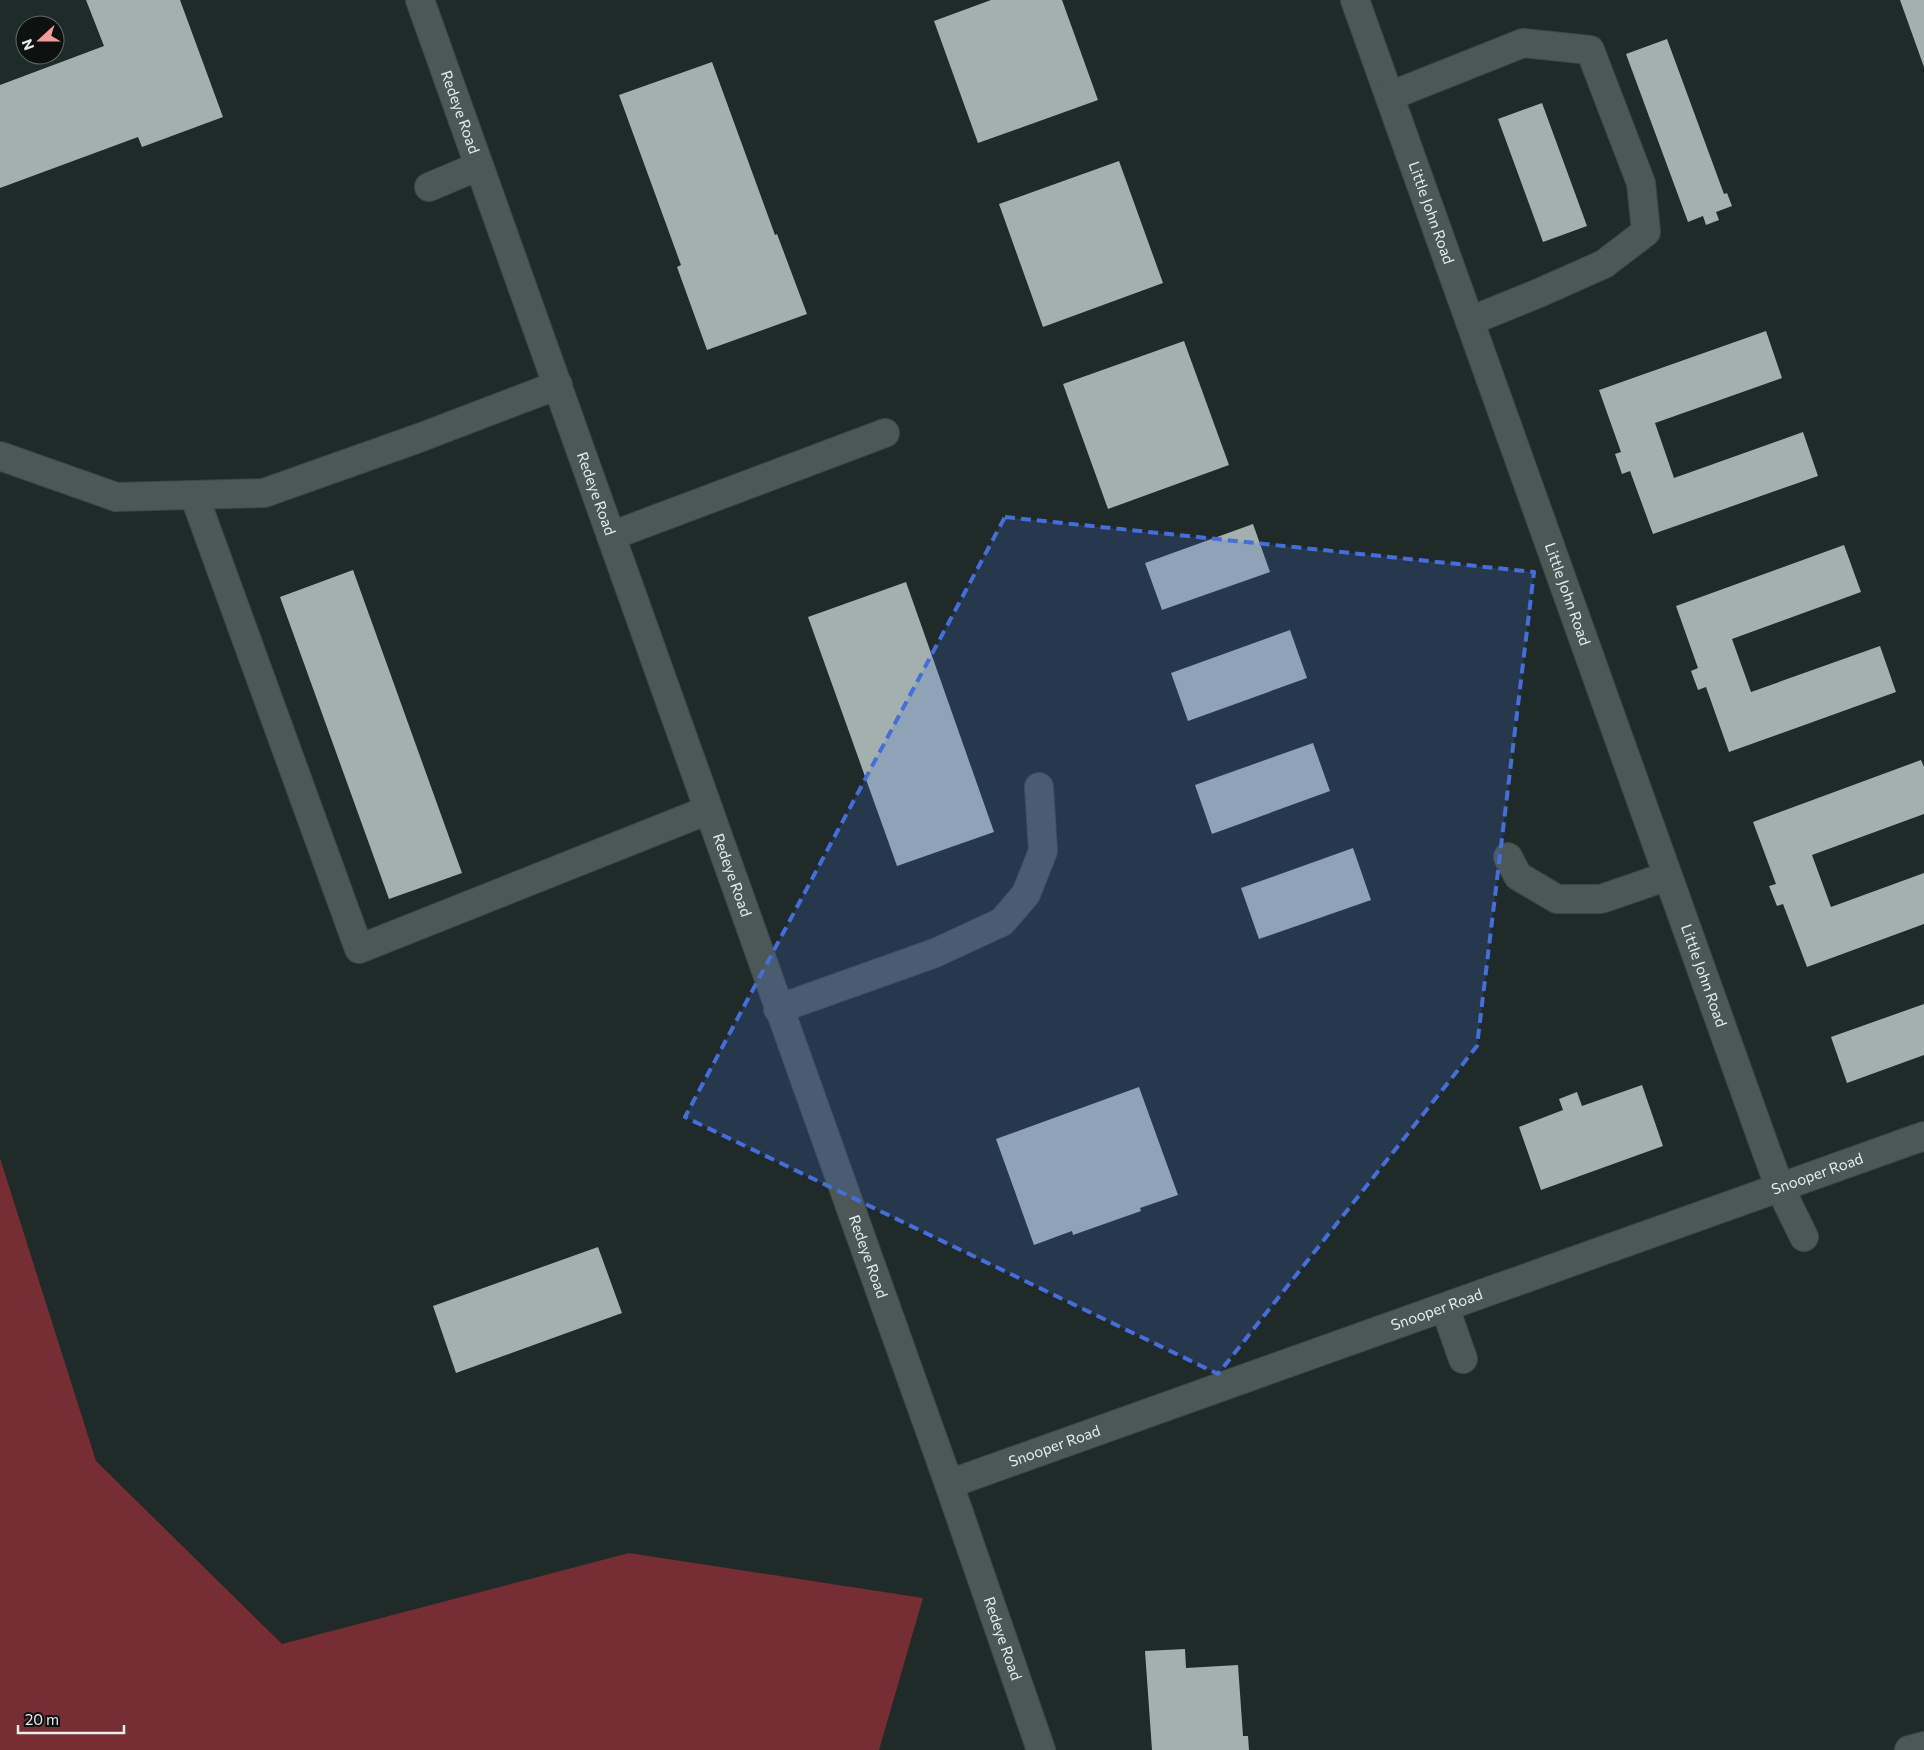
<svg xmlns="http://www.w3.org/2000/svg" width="1924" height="1750" viewBox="0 0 1924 1750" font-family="Commissioner,sans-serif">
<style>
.green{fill:#762d33}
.building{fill:#a2b1ad}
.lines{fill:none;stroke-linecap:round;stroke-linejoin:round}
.minor-casing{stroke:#3d4745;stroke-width:30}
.minor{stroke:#4b5855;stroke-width:28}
.marked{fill:#456edc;fill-opacity:0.2;stroke:#456edc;stroke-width:4;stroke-dasharray:10 6;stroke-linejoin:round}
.labels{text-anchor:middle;stroke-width:5;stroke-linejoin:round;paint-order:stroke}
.street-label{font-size:15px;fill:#e5edeb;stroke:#0d1211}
</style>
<rect width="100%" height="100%" fill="#1f2b28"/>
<!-- green -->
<polygon class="green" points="0,1158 96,1461 282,1644 629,1553 923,1598 879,1750 0,1750"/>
<!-- building -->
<g class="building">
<polygon points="86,0 180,0 223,117 142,147 138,137 0,188 0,85 104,46"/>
<polygon points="991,0 1062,0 1098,100 978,143 934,21"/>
<polygon points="1900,0 1924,0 1924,67"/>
<polygon points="1667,39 1724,194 1727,193 1732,206 1716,212 1719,220 1706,225 1703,216 1688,222 1626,54"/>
<polygon points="712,62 775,235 777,234 807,314 707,350 677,267 681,265 619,95"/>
<polygon points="1542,103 1587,226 1543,242 1498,119"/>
<polygon points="1119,161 1163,283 1043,327 999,204"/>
<polygon points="1766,331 1782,378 1655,423 1674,478 1803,432 1818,476 1653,534 1630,471 1622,474 1615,454 1621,452 1599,390"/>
<polygon points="1184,341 1229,465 1108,509 1063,384"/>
<polygon points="1253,524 1270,572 1162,610 1145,563"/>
<polygon points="1844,545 1861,592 1732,639 1751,692 1880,646 1896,692 1729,752 1706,687 1698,690 1691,671 1698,668 1676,606"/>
<polygon points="353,570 462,873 389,899 280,597"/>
<polygon points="906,582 994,832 897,866 808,617"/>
<polygon points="1290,630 1307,678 1188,721 1171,673"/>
<polygon points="1313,743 1330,791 1212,834 1195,785"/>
<polygon points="1921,760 1924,767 1924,814 1812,855 1831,907 1924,873 1924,924 1807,967 1783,904 1777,906 1769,886 1776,884 1753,822"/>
<polygon points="1353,848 1371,900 1259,939 1241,888"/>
<polygon points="1924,1004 1924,1055 1847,1083 1831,1037"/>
<polygon points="1642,1085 1663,1146 1541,1190 1519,1127 1563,1110 1559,1099 1577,1092 1582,1106"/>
<polygon points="1139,1087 1178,1195 1140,1208 1141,1211 1073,1235 1072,1231 1034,1245 996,1139"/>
<polygon points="598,1247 622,1313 456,1373 433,1306"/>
<polygon points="1185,1649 1186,1668 1238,1665 1243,1736 1248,1736 1249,1750 1152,1750 1145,1651"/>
</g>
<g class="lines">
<!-- minor casing -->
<g class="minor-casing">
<g id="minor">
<path id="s1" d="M420 0 949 1484 1041 1750"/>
<path id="s2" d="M1355 0 1767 1153 1780 1188 1804 1237"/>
<polyline points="1390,96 1523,43 1590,50 1641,183 1646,232 1604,264 1539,293 1470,321"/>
<polyline points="429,187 479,166"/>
<polyline points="0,456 116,497 264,493 419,438 558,385"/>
<polyline points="194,495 359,949 708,810"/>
<polyline points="611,536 885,433"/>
<polyline points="1508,857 1518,876 1557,899 1601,899 1668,876"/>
<polyline points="778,1009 935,953 1002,922 1026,894 1043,851 1039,787"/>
<polyline points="1445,1308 1463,1359"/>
<path id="s3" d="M949 1484 1924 1136"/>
<polyline points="1909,1750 1924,1746"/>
</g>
</g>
<!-- minor -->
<use href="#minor" class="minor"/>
</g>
<!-- marked area -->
<path class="marked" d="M1005 517 1534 572 1477 1046 1218 1374 685 1117Z"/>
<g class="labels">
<!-- street labels -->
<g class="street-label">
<text dy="5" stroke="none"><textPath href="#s1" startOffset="119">Redeye Road</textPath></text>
<text dy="5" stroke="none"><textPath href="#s2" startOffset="226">Little John Road</textPath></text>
<text dy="5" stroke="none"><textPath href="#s1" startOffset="524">Redeye Road</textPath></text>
<text dy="5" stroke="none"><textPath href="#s2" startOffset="631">Little John Road</textPath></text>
<text dy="5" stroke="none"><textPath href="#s1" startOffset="929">Redeye Road</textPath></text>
<text dy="5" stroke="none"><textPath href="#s2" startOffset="1036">Little John Road</textPath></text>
<text dy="5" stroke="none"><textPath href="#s3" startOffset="922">Snooper Road</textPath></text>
<text dy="5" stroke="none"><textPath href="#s1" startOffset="1334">Redeye Road</textPath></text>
<text dy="5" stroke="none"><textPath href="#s3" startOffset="518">Snooper Road</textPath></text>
<text dy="5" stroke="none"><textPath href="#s3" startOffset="112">Snooper Road</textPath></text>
<text dy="5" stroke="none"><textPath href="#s1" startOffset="1739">Redeye Road</textPath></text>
</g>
</g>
<!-- north arrow -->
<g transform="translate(40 40) rotate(249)"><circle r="24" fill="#0d1211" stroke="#636a68"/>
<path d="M0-4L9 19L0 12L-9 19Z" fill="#f59b9d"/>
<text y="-8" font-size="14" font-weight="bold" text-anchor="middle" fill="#e5edeb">N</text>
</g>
<!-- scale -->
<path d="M18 1725v8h106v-8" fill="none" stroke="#e5edeb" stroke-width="2.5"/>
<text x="25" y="1725" font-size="15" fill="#e5edeb" stroke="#0d1211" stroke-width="4" paint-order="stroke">20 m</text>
</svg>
